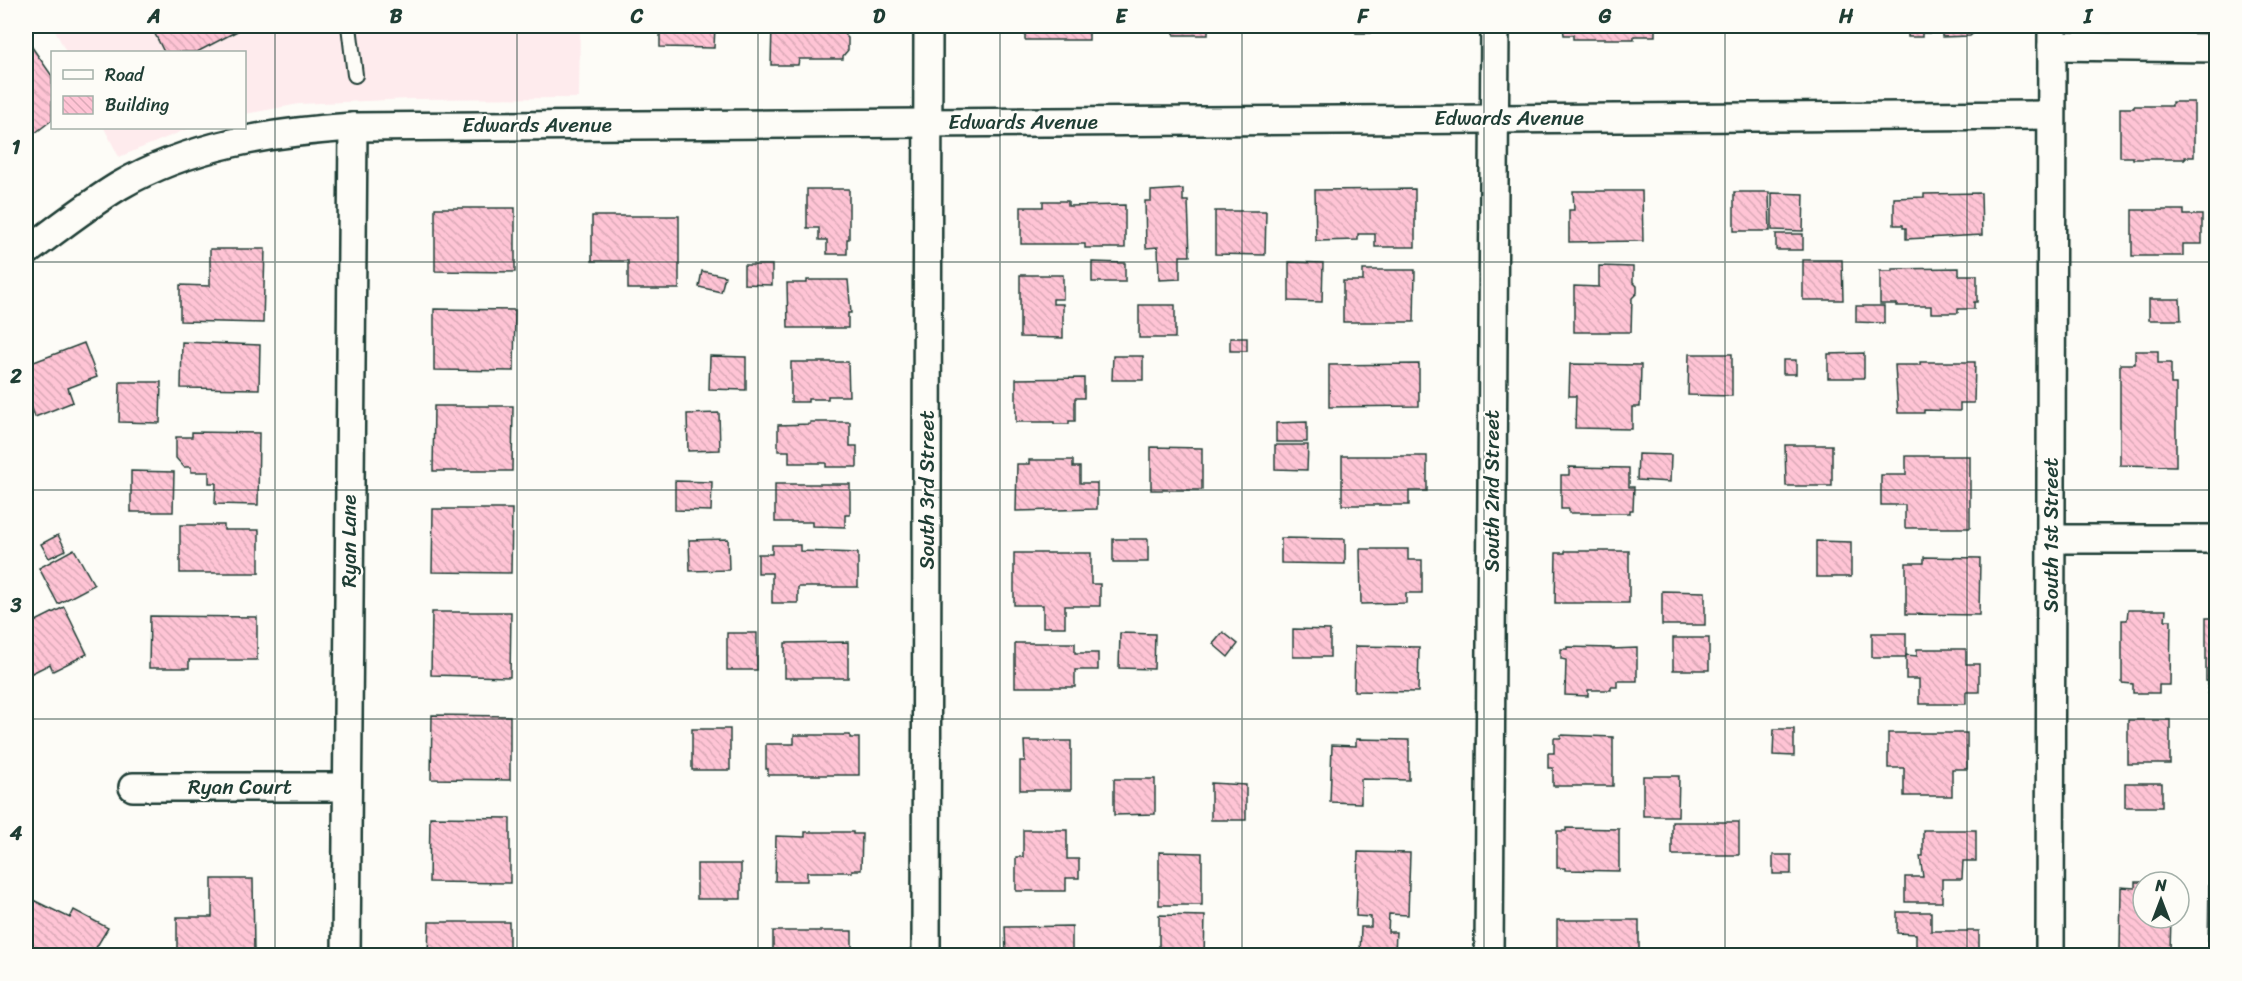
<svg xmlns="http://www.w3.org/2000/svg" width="2242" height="981" viewBox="0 0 2242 981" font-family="Sriracha,sans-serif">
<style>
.built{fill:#feebed}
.building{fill:url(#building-back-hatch);stroke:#1f3d34;stroke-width:1.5}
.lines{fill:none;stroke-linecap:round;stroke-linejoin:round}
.service-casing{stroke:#1f3d34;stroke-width:18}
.minor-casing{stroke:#1f3d34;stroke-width:32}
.service{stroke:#fdfcf7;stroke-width:14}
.minor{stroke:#fdfcf7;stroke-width:27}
.grid{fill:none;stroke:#1f3d34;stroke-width:1.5;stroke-opacity:0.55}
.labels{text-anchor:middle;stroke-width:4.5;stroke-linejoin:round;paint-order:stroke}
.street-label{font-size:21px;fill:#1f3d34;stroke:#fdfcf7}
.neatline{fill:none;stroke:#1f3d34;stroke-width:2}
.grid-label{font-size:20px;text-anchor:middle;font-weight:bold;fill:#1f3d34}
</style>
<defs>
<pattern id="building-back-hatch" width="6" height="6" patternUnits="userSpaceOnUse" patternTransform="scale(1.5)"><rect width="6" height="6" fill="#ffc4d5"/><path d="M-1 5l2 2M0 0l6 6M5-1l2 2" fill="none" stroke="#daa9b7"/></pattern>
</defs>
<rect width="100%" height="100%" fill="#fdfcf7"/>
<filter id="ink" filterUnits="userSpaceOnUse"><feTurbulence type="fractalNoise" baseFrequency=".0167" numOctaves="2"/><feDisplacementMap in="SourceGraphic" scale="12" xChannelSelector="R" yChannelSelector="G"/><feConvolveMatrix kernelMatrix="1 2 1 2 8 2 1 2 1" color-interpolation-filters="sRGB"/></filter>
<g filter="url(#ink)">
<!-- built -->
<g class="built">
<polygon points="53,26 580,26 579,98 411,99 299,104 245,114 244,52 66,52"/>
<polygon points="104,128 190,128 119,157"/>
</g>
<!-- building -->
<g class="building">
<polygon points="151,26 247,26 197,52 164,52"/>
<polygon points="660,26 715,26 714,48 660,47"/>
<polygon points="772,26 844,26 844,34 848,38 848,50 843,56 843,59 799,59 798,65 771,65"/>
<rect x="1025" y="26" width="64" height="14"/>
<rect x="1174" y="26" width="34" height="9"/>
<polygon points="1356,26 1397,26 1371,26 1371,33 1356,33"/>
<polygon points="1563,26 1655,26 1655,36 1634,36 1634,39 1573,39 1573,35 1564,35"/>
<polygon points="1887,26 1981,26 1981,27 1970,36 1942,37 1942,33 1922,33 1922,37 1908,37 1908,28 1887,28"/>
<polygon points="27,40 52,76 52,120 26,140"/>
<polygon points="2172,102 2194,102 2194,157 2185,157 2185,159 2133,159 2133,157 2120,157 2120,108 2134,108 2134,106 2172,106"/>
<polygon points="807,189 849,189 849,239 847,239 847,254 827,254 827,240 819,240 819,228 807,228"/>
<polygon points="1183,189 1183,201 1188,201 1190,256 1180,256 1180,279 1159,280 1158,247 1146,248 1145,201 1151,201 1151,191"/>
<polygon points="1415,189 1415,247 1375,247 1375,234 1358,234 1358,240 1316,241 1315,190"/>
<polygon points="1573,191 1642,191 1643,241 1569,242 1569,210 1574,210"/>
<polygon points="1734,192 1769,192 1770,231 1734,231"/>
<polygon points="1772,193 1804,194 1803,231 1772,230"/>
<polygon points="1981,193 1982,235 1906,239 1906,228 1903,228 1903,225 1894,225 1894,198 1924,197 1924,194"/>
<polygon points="1043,201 1068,201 1068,206 1125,205 1125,248 1085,248 1085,244 1021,244 1021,207 1043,207"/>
<polygon points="435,208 515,208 515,272 435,271"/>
<polygon points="2132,210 2184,210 2184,215 2202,215 2202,244 2183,244 2183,256 2132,256"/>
<polygon points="1215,211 1266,211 1265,255 1215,254"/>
<polygon points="592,216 679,216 679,289 628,289 628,261 592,261"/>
<rect x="1776" y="234" width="27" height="16"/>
<polygon points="210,249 265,249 263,323 180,321 180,285 210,286"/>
<polygon points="1803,260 1842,260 1843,300 1803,300"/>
<polygon points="1092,262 1125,263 1125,282 1092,282"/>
<polygon points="1289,262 1323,263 1322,302 1289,301"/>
<polygon points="744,265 772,265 772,285 744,284"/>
<polygon points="1599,266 1633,267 1633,282 1637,286 1637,293 1632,298 1631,332 1574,332 1574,286 1599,287"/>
<polygon points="1959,268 1959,275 1977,275 1977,302 1974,302 1974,309 1958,309 1958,313 1931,313 1931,306 1896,306 1896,304 1880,304 1880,271 1892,271 1892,269"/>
<polygon points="1363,270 1415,270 1414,322 1343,322 1343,281 1363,281"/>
<polygon points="702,271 725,276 721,292 699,287"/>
<polygon points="1020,275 1063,275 1063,299 1053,299 1053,304 1063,304 1063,338 1020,337"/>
<polygon points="807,280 848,280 851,313 848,313 848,328 788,328 787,283 807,283"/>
<polygon points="2149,299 2180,299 2181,320 2149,320"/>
<rect x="1139" y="305" width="36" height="33"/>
<polygon points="1856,306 1884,306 1884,323 1856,322"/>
<polygon points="434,309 515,310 514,371 434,370"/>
<rect x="1230" y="338" width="17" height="13"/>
<polygon points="182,342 260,345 259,389 181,388"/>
<polygon points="84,343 97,377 68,388 73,402 35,417 26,391 26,365"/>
<polygon points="2135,351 2158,351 2158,363 2171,363 2171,384 2176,384 2176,466 2120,465 2120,364 2135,364"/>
<polygon points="1864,353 1864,378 1828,378 1828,354"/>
<polygon points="1689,354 1732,354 1732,396 1688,395"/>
<polygon points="710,356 746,357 746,390 709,389"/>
<polygon points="1113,356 1143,356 1143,380 1112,380"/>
<rect x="1783" y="360" width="13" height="14"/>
<polygon points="791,362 848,362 849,396 828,396 828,399 808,399 808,402 791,402"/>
<polygon points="1920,362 1975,362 1974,403 1960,403 1960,411 1924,410 1924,413 1898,413 1895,365 1920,365"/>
<polygon points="1419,364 1419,406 1329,407 1329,365"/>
<polygon points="1570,364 1641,365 1640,407 1632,407 1632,429 1575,428 1576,396 1569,396"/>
<polygon points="2213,377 2216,377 2216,467 2213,467 2213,430 2211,430"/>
<polygon points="1084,378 1084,398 1075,398 1075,421 1069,421 1069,424 1054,424 1054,422 1016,422 1016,379"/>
<polygon points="120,382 161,382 160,423 119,422"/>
<polygon points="434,406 513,406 512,471 433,471"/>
<polygon points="719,413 720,450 688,451 687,414"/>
<polygon points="810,422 850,422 850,446 857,446 857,467 826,467 826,463 789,463 789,451 778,451 778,425 810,424"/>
<polygon points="1307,422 1307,442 1276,442 1276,423"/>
<polygon points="192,432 259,433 258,505 215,504 216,483 209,483 209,472 191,472 191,467 184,467 176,458 176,437 192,437"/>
<polygon points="1275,445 1308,445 1307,470 1275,469"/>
<polygon points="1785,445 1832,445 1832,486 1786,486"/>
<polygon points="1151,447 1202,448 1202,490 1151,490"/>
<polygon points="1638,454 1671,455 1670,482 1637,480"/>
<polygon points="1342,456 1427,456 1427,491 1409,491 1409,505 1342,505"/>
<polygon points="1906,456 1970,456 1970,528 1905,528 1905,505 1881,505 1881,475 1906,475"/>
<polygon points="1029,460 1073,460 1073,467 1080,467 1080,483 1097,483 1097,509 1016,511 1017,464 1029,464"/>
<polygon points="1569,467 1629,468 1629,487 1634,487 1633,510 1630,510 1630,513 1569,513 1569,509 1561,509 1561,475 1569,475"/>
<polygon points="131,471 174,472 173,512 131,512"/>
<polygon points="675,481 712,482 711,511 675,510"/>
<polygon points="775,484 850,484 850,515 845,515 845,527 812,526 812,522 775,522"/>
<polygon points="433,509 512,509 511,573 432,572"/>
<polygon points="180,525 224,525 224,530 259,530 259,573 180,573"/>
<polygon points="58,535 66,550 49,558 41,544"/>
<polygon points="1281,538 1345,539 1345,564 1281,563"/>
<polygon points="728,539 729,570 690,571 689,540"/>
<rect x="1113" y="539" width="35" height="23"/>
<polygon points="1816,541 1851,542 1851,577 1816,577"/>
<polygon points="772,545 800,545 800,551 858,553 858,587 798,587 798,603 772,603 772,573 758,573 758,554 772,554"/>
<polygon points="74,549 94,585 58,604 39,568"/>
<polygon points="1360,549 1408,549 1408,560 1422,560 1422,593 1406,593 1406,603 1361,604"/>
<polygon points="1565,551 1629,551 1629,603 1555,603 1556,553 1565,553"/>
<polygon points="1014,553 1091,553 1091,584 1100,584 1100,606 1065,606 1065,627 1043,627 1043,605 1014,605"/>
<polygon points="1924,557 1980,558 1979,615 1906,614 1906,563 1924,563"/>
<polygon points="1662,591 1705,592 1705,625 1662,625"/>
<polygon points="64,607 87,654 53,671 50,664 26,676 26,626"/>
<polygon points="2128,610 2166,610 2165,620 2171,620 2170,685 2159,685 2159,693 2133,693 2133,684 2122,683 2122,620 2127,620"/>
<polygon points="432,612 511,612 510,677 431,675"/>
<polygon points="150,616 257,617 257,660 189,660 189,668 149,668"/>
<polygon points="2206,618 2216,618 2216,693 2208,693 2208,681 2206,681"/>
<polygon points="1293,629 1330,630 1330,657 1293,657"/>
<polygon points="1223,632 1238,644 1228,657 1213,644"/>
<rect x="727" y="633" width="30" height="37"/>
<polygon points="1120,633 1155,634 1154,669 1119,668"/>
<rect x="1872" y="633" width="34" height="24"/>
<rect x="1673" y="638" width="36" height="32"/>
<polygon points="848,642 848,678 785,678 785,643"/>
<polygon points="1015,643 1075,643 1075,653 1098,653 1098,670 1075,670 1075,687 1015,687"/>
<polygon points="1355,646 1419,647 1418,692 1354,691"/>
<polygon points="1567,647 1611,648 1611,649 1637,648 1637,681 1617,681 1617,687 1611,687 1611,690 1588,690 1588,696 1565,695 1566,660 1561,659 1561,649 1567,649"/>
<polygon points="1917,649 1966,649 1966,664 1979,664 1979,692 1966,692 1966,704 1919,704 1919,679 1906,679 1906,655 1917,656"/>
<polygon points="432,715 510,716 510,780 431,779"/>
<rect x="2128" y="720" width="42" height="44"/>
<rect x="692" y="729" width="38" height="41"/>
<polygon points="1774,729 1794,729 1794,756 1773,755"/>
<polygon points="1888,733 1967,733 1967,769 1952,769 1952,796 1904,796 1904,768 1888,768"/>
<polygon points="794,735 850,735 850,738 859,738 859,775 768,775 768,769 766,769 766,744 794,744"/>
<polygon points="1561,735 1613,737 1613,786 1553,786 1553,768 1548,768 1548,753 1554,753 1554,738 1561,738"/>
<polygon points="1356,739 1409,740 1409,780 1361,779 1361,803 1330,802 1332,745 1356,746"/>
<polygon points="1024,741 1071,741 1071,790 1020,790 1020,761 1025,761"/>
<polygon points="1643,776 1679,776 1678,816 1643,816"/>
<polygon points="1114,779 1155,779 1155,814 1114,815"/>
<polygon points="1211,783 1246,785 1246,820 1211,820"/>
<rect x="2125" y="783" width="37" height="24"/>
<polygon points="430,817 510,818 510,883 429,882"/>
<rect x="1672" y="822" width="67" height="33"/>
<polygon points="1566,828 1619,829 1619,871 1565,870 1565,868 1557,868 1557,831 1566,831"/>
<polygon points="1023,830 1067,830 1067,859 1079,859 1079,878 1066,878 1066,891 1016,891 1016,857 1023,857"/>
<polygon points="1923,830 1976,830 1976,861 1963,861 1962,879 1942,879 1942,902 1905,902 1905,877 1923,877 1920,856 1923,856"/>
<polygon points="805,832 853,832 853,834 862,834 861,870 852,870 852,872 807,872 807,881 775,881 776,836 805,837"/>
<polygon points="1159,852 1202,853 1202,905 1159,905"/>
<polygon points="1358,852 1410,853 1408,915 1389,914 1388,932 1396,932 1395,954 1360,953 1361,927 1371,927 1371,917 1356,916"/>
<rect x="1773" y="855" width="18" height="19"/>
<rect x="697" y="864" width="44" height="35"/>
<polygon points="212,879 253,879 254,952 177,950 177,917 212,917"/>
<polygon points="2209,879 2216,879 2216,956 2208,956"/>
<polygon points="2135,882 2148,882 2143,882 2143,918 2171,918 2170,950 2167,950 2167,956 2122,956 2122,950 2120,950 2121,887 2135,888"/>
<polygon points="33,900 70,918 74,910 108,928 91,956 38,956 26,949 26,915"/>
<polygon points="1897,912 1931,912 1931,931 1979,931 1979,956 1916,956 1916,934 1897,933"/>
<polygon points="1159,915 1205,916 1204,956 1159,956"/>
<polygon points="1557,920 1639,920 1639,953 1617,952 1617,956 1571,956 1571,952 1557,952"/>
<polygon points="429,922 509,922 509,956 428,956"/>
<polygon points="1072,926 1072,956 1006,956 1005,927"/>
<rect x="773" y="931" width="79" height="25"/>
</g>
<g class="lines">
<!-- service casing -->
<g class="service-casing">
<polyline id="service" points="349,26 355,75"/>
</g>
<!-- minor casing -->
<g class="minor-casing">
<g id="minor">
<polyline points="2052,46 2216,48"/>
<path d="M26 252C56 230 86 206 119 186 189 145 273 132 353 127L2051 115"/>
<polyline points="2052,539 2216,539"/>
<polyline points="133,787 347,787"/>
<polyline points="346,956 353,127"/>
<polyline points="926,956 928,26"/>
<polyline points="1489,956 1495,26"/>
<polyline points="2050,956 2052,26"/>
</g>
</g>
<!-- service -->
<use href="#service" class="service"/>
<!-- minor -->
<use href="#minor" class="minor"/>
</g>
</g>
<!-- grid -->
<path class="grid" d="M275 26V956M517 26V956M758 26V956M1000 26V956M1242 26V956M1484 26V956M1725 26V956M1967 26V956M26 262H2216M26 490H2216M26 719H2216"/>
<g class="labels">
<!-- street labels -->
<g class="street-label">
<text x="1509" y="125">Edwards Avenue</text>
<text x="1023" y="129">Edwards Avenue</text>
<text x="537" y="132">Edwards Avenue</text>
<text transform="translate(927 490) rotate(-90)" y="7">South 3rd Street</text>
<text transform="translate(1492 491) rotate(-90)" y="7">South 2nd Street</text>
<text transform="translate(2051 535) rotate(-90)" y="7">South 1st Street</text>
<text transform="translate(349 541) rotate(-90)" y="7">Ryan Lane</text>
<text x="240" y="794">Ryan Court</text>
</g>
</g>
<!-- margin -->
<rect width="2242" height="981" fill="none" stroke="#fdfcf7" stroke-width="66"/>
<!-- legend -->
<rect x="51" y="51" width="195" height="78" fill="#fdfcf7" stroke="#a4b0a9" stroke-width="1.5"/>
<rect x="63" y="70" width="30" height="9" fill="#fdfcf7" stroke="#a4b0a9" stroke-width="1.5"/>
<text x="105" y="81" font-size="18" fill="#1f3d34">Road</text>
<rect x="63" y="96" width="30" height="18" fill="url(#building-back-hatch)" stroke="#a4b0a9" stroke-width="1.5"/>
<text x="105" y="111" font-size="18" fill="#1f3d34">Building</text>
<!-- north arrow -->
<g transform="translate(2161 900)"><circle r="28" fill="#fdfcf7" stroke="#a4b0a9" stroke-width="1.5"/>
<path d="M0-4.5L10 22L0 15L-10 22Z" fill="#1f3d34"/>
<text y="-9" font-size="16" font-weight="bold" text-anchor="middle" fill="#1f3d34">N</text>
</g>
<rect x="33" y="33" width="2176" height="915" class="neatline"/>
<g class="grid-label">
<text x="154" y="23">A</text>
<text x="396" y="23">B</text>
<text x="637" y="23">C</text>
<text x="879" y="23">D</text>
<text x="1121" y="23">E</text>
<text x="1363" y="23">F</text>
<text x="1605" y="23">G</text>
<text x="1846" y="23">H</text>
<text x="2088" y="23">I</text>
<text x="16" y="154">1</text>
<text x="16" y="383">2</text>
<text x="16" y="612">3</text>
<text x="16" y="840">4</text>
</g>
</svg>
